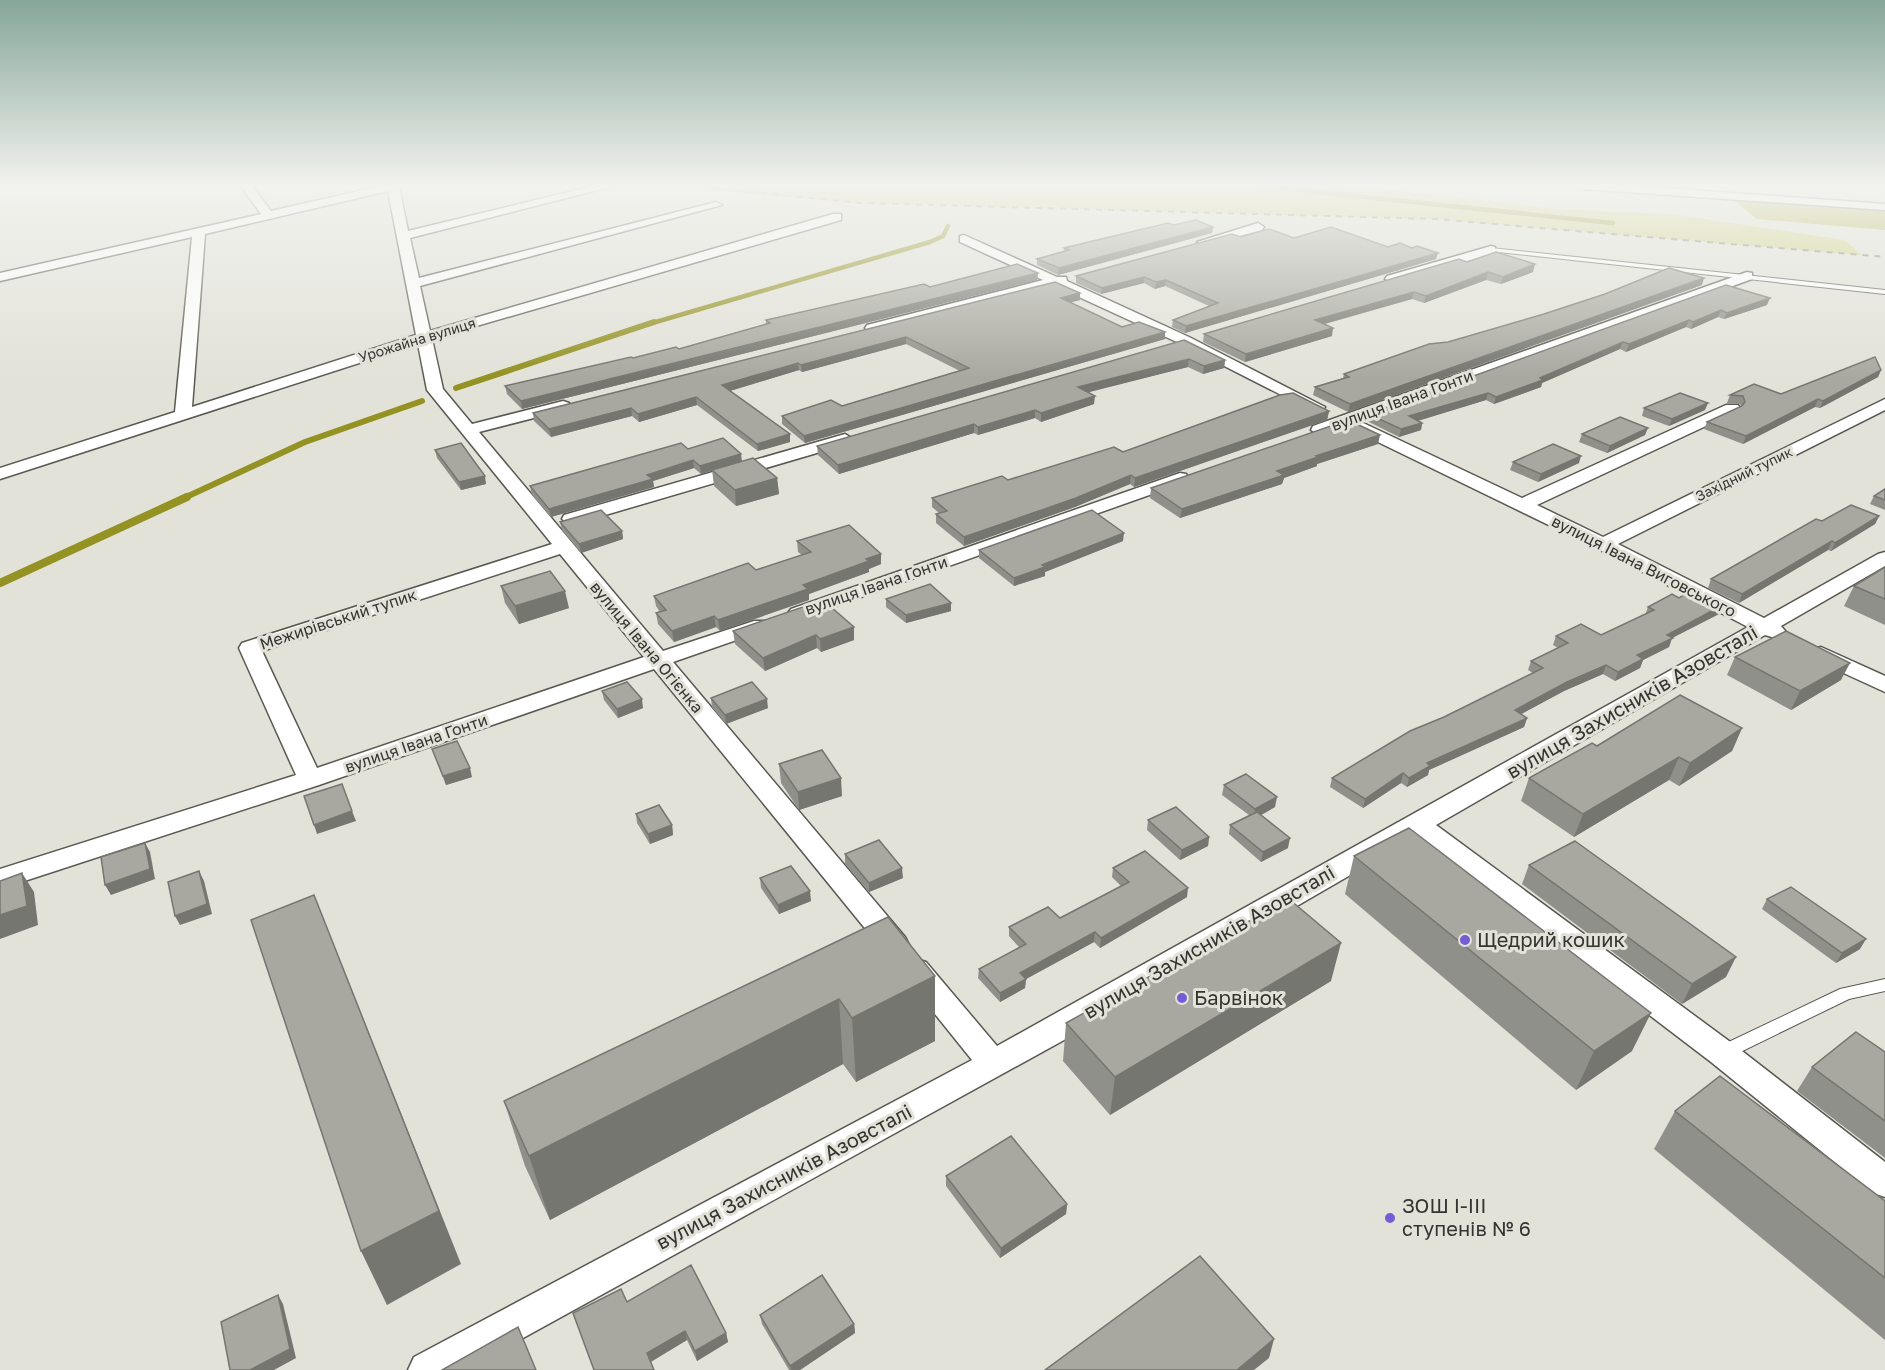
<svg xmlns="http://www.w3.org/2000/svg" width="1885" height="1370" viewBox="0 0 1885 1370" font-family="'Golos Text',sans-serif">
<style>
.green{fill:#d0d17f}
.forest{fill:#b0af46}
.lines{fill:none;stroke-linecap:round;stroke-linejoin:round}
.stream-far2{stroke:#939222;stroke-width:4.5}
.stream-far1{stroke:#939222;stroke-width:6}
.stream{stroke:#939222;stroke-width:8}
.service-casing{stroke:#595952;stroke-width:2}
.minor-casing{stroke:#595952;stroke-width:3}
.service{fill:#fff;fill-rule:evenodd}
.minor{fill:#fff;fill-rule:evenodd}
.rail{stroke:#80807b;stroke-width:2;stroke-dasharray:6 6;stroke-linecap:butt}
.wall{fill:#90908a}
.shaded-wall{fill:#767670}
.building{fill:#a8a8a0;stroke:#767670;stroke-width:1.5}
.poi-dot{fill:#755bd5;stroke:#e2e2d9;stroke-width:2}
.labels{text-anchor:middle;stroke-width:6;stroke-linejoin:round;paint-order:stroke}
.far-street-label{font-size:14px;fill:#343431;stroke:#e2e2d9}
.street-label{font-size:16px;fill:#343431;stroke:#e2e2d9}
.near-street-label{font-size:20px;fill:#343431;stroke:#e2e2d9}
.near-poi-label{font-size:20px;fill:#343431;stroke:#e2e2d9;text-anchor:start}
</style>
<rect width="100%" height="100%" fill="#e2e2d9"/>
<!-- green -->
<polygon class="green" points="689,186 1356,186 1555,209 1671,214 1838,239 1846,241 1861,255 1434,219 861,203 760,195"/>
<!-- forest -->
<polygon class="forest" points="1728,196 1885,207 1885,230 1757,219"/>
<g class="lines">
<!-- stream-far2 -->
<g class="stream-far2">
<polyline points="1260,186 1613,223"/>
<polyline points="649,324 930,242 943,236 948,226"/>
</g>
<!-- stream-far1 -->
<g class="stream-far1">
<polyline points="456,388 654,322"/>
<polyline points="184,498 305,442 422,401"/>
</g>
<!-- stream -->
<polyline class="stream" points="0,583 187,497"/>
<!-- service casing -->
<g class="service-casing">
<g id="service">
<polygon points="1491,248 1885,290 1885,294 1489,251 1488,250"/>
<polygon points="1885,979 1885,991 1849,999 1728,1058 1722,1060 1716,1058 1714,1053 1716,1048 1840,989"/>
</g>
</g>
<!-- minor casing -->
<g class="minor-casing">
<g id="minor">
<path d="M241 186H252L271 211 381 186H399L408 231 593 186H613L410 238 419 278 716 202 722 205 420 286 430 331 833 214H841V220L432 339 443 389 472 424 563 401 569 403 571 406 569 409 479 432 663 651 754 621H768L772 625 768 629 673 662 905 937 909 945 905 953 895 956 885 953 654 669 319 785 0 889V869L296 775 239 648 242 643 552 544 427 390 418 344 0 479V468L175 412 192 237 0 281V273L261 214ZM388 191 416 335 192 407 205 234ZM560 554 644 657 317 768 262 651Z"/>
<polygon points="1578,186 1636,186 1885,204 1885,210 1583,189"/>
<polygon points="1258,223 1264,227 1262,230 1203,246 1197,242"/>
<polygon points="964,235 1057,277 1066,277 1067,281 1189,337 1325,407 1323,410 1311,410 1179,343 1055,286 872,332 867,331 865,328 867,325 1043,280 960,242 960,236"/>
<polygon points="1491,246 1495,247 1495,253 1392,283 1385,279 1387,276"/>
<polygon points="1747,272 1752,273 1752,279 1359,421 1522,498 1726,405 1738,405 1740,408 1738,411 1537,505 1603,537 1885,399 1885,410 1618,544 1764,618 1878,554 1885,552 1885,566 1781,626 1786,632 1783,637 1775,638 1765,635 1436,825 1733,1044 1885,1162 1885,1197 1873,1193 1711,1062 1416,837 1084,1029 465,1370 408,1370 414,1357 972,1060 906,978 902,970 906,962 916,959 926,962 997,1046 1748,627 1596,548 1345,426 1319,435 1311,430 1313,426"/>
<polygon points="845,434 853,439 851,443 578,523 571,525 562,519 564,515"/>
<polygon points="1180,473 1186,474 1189,478 1186,482 805,617 791,617 788,613 791,609"/>
<polygon points="1821,647 1885,676 1885,692 1813,659 1810,654 1813,649"/>
</g>
</g>
<!-- service -->
<use href="#service" class="service"/>
<!-- minor -->
<use href="#minor" class="minor"/>
<!-- rail -->
<polyline class="rail" points="689,186 861,203 1434,219 1885,257"/>
</g>
<!-- wall -->
<g class="wall">
<polygon points="1174,225 1213,227 1212,233 1058,275 1037,265 1037,259 1064,252 1064,248"/>
<polygon points="1241,237 1294,238 1388,247 1436,259 1185,333 1172,327 1173,320 1209,306 1165,286 1155,289 1144,283 1101,294 1076,283 1076,276"/>
<polygon points="1467,262 1533,272 1501,284 1486,280 1424,303 1412,299 1325,324 1332,336 1245,362 1203,342 1204,334"/>
<polygon points="1038,273 1037,280 522,409 507,394 505,386 679,349 766,324 766,320 930,287"/>
<polygon points="1702,285 1348,412 1313,395 1315,387 1343,378 1344,374 1448,342"/>
<polygon points="1726,285 1767,305 1724,319 1718,317 1691,329 1686,327 1626,352 1620,349 1542,383 1541,387 1494,404 1486,400 1418,421 1422,423 1421,430 1399,437 1367,421 1368,414"/>
<polygon points="1080,293 1080,300 1070,302 1122,327 1165,339 805,443 782,424 782,416 842,406 960,371 906,344 802,372 799,370 730,391 790,442 758,451 697,405 639,422 632,416 551,437 534,421 533,413"/>
<polygon points="1184,340 1225,360 1224,368 1203,374 1188,367 1088,392 1094,404 1041,422 1035,418 978,435 974,433 839,474 818,455 817,446"/>
<polygon points="1881,370 1878,377 1820,408 1815,407 1743,444 1704,429 1707,422 1741,406 1740,404 1727,403 1730,395 1781,394"/>
<polygon points="1644,408 1705,410 1669,426 1642,416"/>
<polygon points="1329,411 1327,420 1134,487 1130,484 1075,507 964,546 936,523 936,514 939,513 932,507 932,498 1123,452"/>
<polygon points="1582,434 1645,435 1607,453 1579,442"/>
<polygon points="1378,444 1317,464 1317,466 1284,478 1282,484 1180,518 1150,498 1151,488"/>
<polygon points="688,449 741,454 741,461 777,478 779,494 736,506 714,486 712,470 701,474 694,468 653,481 654,487 551,517 532,495 530,486"/>
<polygon points="435,450 486,484 461,490 437,458"/>
<polygon points="1513,462 1579,463 1538,482 1510,470"/>
<polygon points="1885,489 1885,510 1870,504 1874,496"/>
<polygon points="1879,516 1875,524 1831,551 1828,550 1739,603 1708,588 1711,579 1822,521"/>
<polygon points="560,522 622,531 623,539 581,553 562,530"/>
<polygon points="797,541 881,554 881,564 869,569 869,572 809,594 809,600 720,631 716,627 674,642 658,624 656,613 660,612 656,606 654,596 756,570 802,555 798,552"/>
<polygon points="1123,541 1045,572 1045,576 1014,586 979,558 979,550"/>
<polygon points="1885,567 1885,625 1844,606 1854,586"/>
<polygon points="501,586 569,608 519,624 505,603"/>
<polygon points="1679,598 1723,605 1719,614 1672,638 1669,647 1643,660 1640,668 1615,681 1603,674 1564,691 1521,714 1527,718 1524,727 1429,770 1428,775 1407,787 1401,783 1363,808 1330,787 1332,778 1444,717 1533,673 1528,670 1531,661 1558,648 1553,645 1556,636 1601,635 1645,615 1648,607"/>
<polygon points="886,599 951,603 951,611 906,623 886,607"/>
<polygon points="854,627 854,640 821,652 817,648 765,671 735,644 733,631"/>
<polygon points="1735,657 1841,680 1791,710 1727,675"/>
<polygon points="602,691 643,708 618,718 604,700"/>
<polygon points="711,698 768,708 726,724 712,707"/>
<polygon points="1742,728 1732,751 1679,786 1669,780 1574,837 1521,801 1529,778 1597,746"/>
<polygon points="432,749 472,777 446,785"/>
<polygon points="779,764 842,796 799,810 781,783"/>
<polygon points="1224,785 1275,807 1261,815 1288,848 1261,862 1229,834 1230,825 1249,815 1222,795"/>
<polygon points="636,814 672,825 673,835 650,844 637,823"/>
<polygon points="1148,820 1209,837 1208,846 1180,860 1147,830"/>
<polygon points="845,854 903,878 869,892 845,864"/>
<polygon points="1354,856 1632,1051 1576,1090 1345,894"/>
<polygon points="1529,865 1726,977 1682,1004 1522,884"/>
<polygon points="1113,868 1187,897 1100,948 1094,942 1026,979 1025,988 1000,1002 978,978 979,969 1019,947 1009,936 1009,927 1060,918 1121,886 1112,877"/>
<polygon points="760,878 811,901 779,914 761,888"/>
<polygon points="1767,899 1860,949 1836,963 1762,909"/>
<polygon points="888,917 935,1041 856,1082 843,1064 550,1220 525,1166 504,1101"/>
<polygon points="1331,981 1110,1115 1063,1061 1066,1023"/>
<polygon points="1885,1052 1885,1158 1797,1091 1812,1067"/>
<polygon points="1675,1111 1885,1201 1885,1340 1654,1149"/>
<polygon points="946,1176 1067,1204 1066,1214 1000,1258 946,1186"/>
<polygon points="627,1302 726,1333 728,1342 697,1361 687,1340 651,1362"/>
<polygon points="760,1315 854,1324 855,1333 800,1370 789,1370 762,1324"/>
</g>
<!-- shaded-wall -->
<g class="shaded-wall">
<polygon points="1213,227 1212,233 1058,275 1059,268"/>
<polygon points="1438,253 1436,259 1185,333 1186,326"/>
<polygon points="1535,264 1533,272 1501,284 1503,277"/>
<polygon points="1488,272 1486,280 1424,303 1426,296"/>
<polygon points="1038,273 1037,280 522,409 521,401"/>
<polygon points="1144,277 1144,283 1101,294 1102,288"/>
<polygon points="1704,278 1702,285 1348,412 1350,404"/>
<polygon points="1166,280 1165,286 1155,289 1156,282"/>
<polygon points="1414,292 1412,299 1313,327 1315,320"/>
<polygon points="1080,293 1080,300 1061,305 1061,298"/>
<polygon points="1770,298 1767,305 1724,319 1727,313"/>
<polygon points="1721,310 1718,317 1691,329 1693,322"/>
<polygon points="1689,320 1686,327 1626,352 1629,344"/>
<polygon points="1333,328 1332,336 1245,362 1246,354"/>
<polygon points="1165,332 1165,339 805,443 804,436"/>
<polygon points="906,337 906,344 802,372 801,365"/>
<polygon points="1623,342 1620,349 1542,383 1541,387 1494,404 1496,397"/>
<polygon points="1189,359 1188,367 1078,395 1078,387"/>
<polygon points="1225,360 1224,368 1203,374 1204,366"/>
<polygon points="798,363 799,370 723,393 722,385"/>
<polygon points="1881,370 1878,377 1820,408 1823,401"/>
<polygon points="1488,393 1486,400 1407,424 1409,416"/>
<polygon points="1095,396 1094,404 1041,422 1041,413"/>
<polygon points="696,397 697,405 639,422 638,414"/>
<polygon points="1818,399 1815,407 1743,444 1746,436"/>
<polygon points="1708,403 1705,410 1669,426 1672,419"/>
<polygon points="631,408 632,416 551,437 549,429"/>
<polygon points="1035,410 1035,418 978,435 978,427"/>
<polygon points="1329,411 1327,420 1134,487 1135,478"/>
<polygon points="1422,423 1421,430 1399,437 1401,429"/>
<polygon points="974,424 974,433 839,474 838,465"/>
<polygon points="1648,428 1645,435 1607,453 1610,446"/>
<polygon points="790,434 790,442 758,451 757,444"/>
<polygon points="1380,435 1378,444 1317,464 1317,466 1284,478 1282,484 1180,518 1182,509 1316,456"/>
<polygon points="741,454 742,462 701,474 700,466"/>
<polygon points="1581,456 1579,463 1538,482 1541,474"/>
<polygon points="693,460 694,468 653,481 654,487 551,517 549,509 647,475"/>
<polygon points="1131,475 1130,484 1075,507 964,546 964,537"/>
<polygon points="485,476 486,484 461,490 459,482"/>
<polygon points="777,478 779,494 736,506 735,490"/>
<polygon points="1879,516 1875,524 1831,551 1835,543"/>
<polygon points="622,531 623,539 581,553 579,544"/>
<polygon points="1124,533 1123,541 1045,572 1045,576 1014,586 1014,578 1042,565"/>
<polygon points="1832,541 1828,550 1739,603 1742,594"/>
<polygon points="881,554 881,564 869,569 869,572 809,594 809,600 720,631 718,620 803,585"/>
<polygon points="565,591 569,608 519,624 515,606"/>
<polygon points="951,603 951,611 906,623 906,615"/>
<polygon points="1723,605 1719,614 1672,638 1669,647 1643,660 1640,668 1615,681 1618,672 1637,655 1667,635"/>
<polygon points="714,616 716,627 674,642 672,631"/>
<polygon points="854,627 854,640 821,652 820,639"/>
<polygon points="816,635 817,648 765,671 763,658"/>
<polygon points="1850,663 1841,680 1791,710 1800,691"/>
<polygon points="1606,665 1603,674 1564,691 1512,719 1515,710 1567,682"/>
<polygon points="642,699 643,708 618,718 617,709"/>
<polygon points="767,699 768,708 726,724 725,715"/>
<polygon points="1527,718 1524,727 1429,770 1428,775 1407,787 1409,778 1427,763"/>
<polygon points="1742,728 1732,751 1679,786 1690,763"/>
<polygon points="1679,757 1669,780 1574,837 1583,814"/>
<polygon points="470,768 472,777 446,785 443,776"/>
<polygon points="1403,773 1401,783 1363,808 1365,799"/>
<polygon points="841,778 842,796 799,810 798,792"/>
<polygon points="1277,797 1275,807 1254,819 1255,809"/>
<polygon points="352,811 356,821 317,834 314,825"/>
<polygon points="672,825 673,835 650,844 648,834"/>
<polygon points="1209,837 1208,846 1180,860 1182,850"/>
<polygon points="1290,838 1288,848 1261,862 1263,852"/>
<polygon points="145,843 150,852 155,879 111,895 105,885"/>
<polygon points="902,868 903,878 869,892 869,883"/>
<polygon points="199,871 204,881 212,914 180,925 175,916"/>
<polygon points="22,873 34,892 38,925 0,939 0,915"/>
<polygon points="1188,888 1187,897 1100,948 1101,938"/>
<polygon points="810,891 811,901 779,914 778,905"/>
<polygon points="314,895 461,1264 387,1305 361,1251"/>
<polygon points="1095,932 1094,942 1026,979 1025,988 1000,1002 1000,993 1020,973"/>
<polygon points="1866,939 1860,949 1836,963 1842,953"/>
<polygon points="1341,943 1331,981 1110,1115 1115,1077"/>
<polygon points="1736,957 1726,977 1682,1004 1692,984"/>
<polygon points="935,976 935,1041 856,1082 852,1018"/>
<polygon points="839,999 843,1064 550,1220 529,1156"/>
<polygon points="1651,1013 1632,1051 1576,1090 1594,1051"/>
<polygon points="1067,1204 1066,1214 1000,1258 1001,1248"/>
<polygon points="278,1295 283,1304 296,1358 274,1370 250,1370"/>
<polygon points="854,1324 855,1333 800,1370 791,1370 790,1366"/>
<polygon points="685,1331 687,1340 650,1362 647,1353"/>
<polygon points="726,1333 728,1342 697,1361 695,1351"/>
<polygon points="1274,1339 1269,1358 1254,1370 1237,1370"/>
</g>
<!-- building -->
<g class="building">
<polygon points="1196,220 1213,227 1059,268 1037,259 1069,250 1064,248 1168,223 1174,225"/>
<polygon points="1331,227 1388,247 1400,243 1412,248 1417,246 1438,253 1186,326 1173,320 1218,303 1166,280 1156,282 1144,277 1102,288 1076,276 1232,234 1241,237 1269,229 1294,238"/>
<polygon points="1496,252 1535,264 1503,277 1488,272 1426,296 1414,292 1315,320 1333,328 1246,354 1204,334 1459,259 1467,262"/>
<polygon points="1017,264 1038,273 521,401 505,386 631,357 633,358 676,347 679,349 770,323 766,320 924,284 930,287"/>
<polygon points="1669,268 1704,278 1350,404 1315,387 1349,377 1344,374 1429,344 1448,342 1544,314 1605,294"/>
<polygon points="1055,282 1080,293 1061,298 1122,327 1139,322 1165,332 804,436 782,416 831,400 842,406 969,368 906,337 801,365 798,363 722,385 790,434 757,444 696,397 638,414 631,408 549,429 533,413"/>
<polygon points="1726,285 1770,298 1727,313 1721,310 1693,322 1689,320 1629,344 1623,342 1540,378 1543,380 1496,397 1488,393 1409,416 1422,423 1401,429 1368,414"/>
<polygon points="1184,340 1225,360 1204,366 1189,359 1078,387 1095,396 1041,413 1035,410 978,427 974,424 838,465 817,446"/>
<polygon points="1875,357 1881,370 1823,401 1818,399 1746,436 1707,422 1742,406 1745,402 1743,396 1730,395 1754,384 1781,394"/>
<polygon points="1293,393 1329,411 1135,478 1131,475 1076,498 964,537 936,514 947,511 932,498 1002,476 1008,480 1114,447 1123,452 1280,395"/>
<polygon points="1680,393 1708,403 1672,419 1644,408"/>
<polygon points="1620,417 1648,428 1610,446 1582,434"/>
<polygon points="1348,420 1380,435 1316,456 1318,457 1277,471 1284,475 1182,509 1151,488"/>
<polygon points="723,438 741,454 700,466 693,460 647,475 653,479 549,509 530,486 681,443 688,449"/>
<polygon points="461,443 485,476 459,482 435,450"/>
<polygon points="1553,444 1581,456 1541,474 1513,462"/>
<polygon points="753,458 777,478 735,490 712,470"/>
<polygon points="1885,489 1885,500 1874,496"/>
<polygon points="1851,505 1879,516 1835,543 1832,541 1742,594 1711,579 1816,519 1822,521"/>
<polygon points="601,510 622,531 579,544 560,522"/>
<polygon points="1092,510 1124,533 1042,565 1045,567 1014,578 979,550"/>
<polygon points="849,525 881,554 866,559 869,561 803,585 808,589 718,620 714,616 672,631 656,613 666,610 654,596 748,563 756,570 811,552 797,541"/>
<polygon points="1885,567 1885,599 1854,586"/>
<polygon points="550,571 565,591 515,606 501,586"/>
<polygon points="930,584 951,603 906,615 886,599"/>
<polygon points="1692,590 1723,605 1667,635 1673,638 1637,655 1643,659 1618,672 1606,665 1567,682 1515,710 1527,718 1427,763 1430,766 1409,778 1403,773 1365,799 1332,778 1410,731 1444,717 1543,668 1531,661 1568,643 1556,636 1581,624 1601,635 1654,610 1648,607 1672,594 1679,598"/>
<polygon points="823,600 854,627 820,639 816,635 763,658 733,631"/>
<polygon points="1786,631 1850,663 1800,691 1735,657"/>
<polygon points="627,682 642,699 617,709 602,691"/>
<polygon points="752,682 767,699 725,715 711,698"/>
<polygon points="1680,695 1742,728 1690,763 1679,757 1583,814 1529,778 1592,743 1597,746"/>
<polygon points="457,741 470,768 443,776 432,749"/>
<polygon points="822,750 841,778 798,792 779,764"/>
<polygon points="1246,774 1277,797 1255,809 1224,785"/>
<polygon points="342,784 352,811 314,825 304,796"/>
<polygon points="659,805 672,825 648,834 636,814"/>
<polygon points="1176,807 1209,837 1182,850 1148,820"/>
<polygon points="1257,812 1290,838 1263,852 1230,825"/>
<polygon points="1409,828 1651,1013 1594,1051 1354,856"/>
<polygon points="879,840 902,868 869,883 845,854"/>
<polygon points="1575,841 1736,957 1692,984 1529,865"/>
<polygon points="145,843 150,869 105,885 101,857"/>
<polygon points="1145,851 1188,888 1101,938 1095,932 1020,973 1026,979 1000,993 979,969 1026,944 1009,927 1048,907 1060,918 1129,882 1113,868"/>
<polygon points="791,866 810,891 778,905 760,878"/>
<polygon points="199,871 207,904 175,916 168,882"/>
<polygon points="22,873 27,906 0,915 0,881"/>
<polygon points="1791,887 1866,939 1842,953 1767,899"/>
<polygon points="314,895 439,1211 361,1251 251,920"/>
<polygon points="1289,899 1341,943 1115,1077 1066,1023"/>
<polygon points="888,917 935,976 852,1018 839,999 529,1156 504,1101"/>
<polygon points="1856,1032 1885,1052 1885,1121 1812,1067"/>
<polygon points="1720,1076 1885,1201 1885,1278 1675,1111"/>
<polygon points="1011,1136 1067,1204 1001,1248 946,1176"/>
<polygon points="1200,1256 1274,1339 1237,1370 1045,1370"/>
<polygon points="691,1265 726,1333 695,1351 685,1331 647,1353 654,1370 594,1370 573,1313 621,1289 627,1302"/>
<polygon points="822,1275 854,1324 790,1366 760,1315"/>
<polygon points="278,1295 290,1349 250,1370 230,1370 221,1322"/>
<polygon points="518,1327 536,1370 442,1370"/>
</g>
<!-- sky -->
<linearGradient id="sky" x2="0" y2="1"><stop stop-color="#86a699"/><stop offset="0.49" stop-color="#f2f2ee"/><stop offset="1" stop-color="#f2f2ee" stop-opacity="0"/></linearGradient>
<rect width="1885" height="378" fill="url(#sky)"/>
<!-- markers -->
<g class="poi-dot">
<circle cx="1465" cy="940" r="6"/>
<circle cx="1182" cy="998" r="6"/>
<circle cx="1390" cy="1218" r="6"/>
</g>
<g class="labels">
<!-- far-street labels -->
<g class="far-street-label">
<text transform="translate(417 340) rotate(-17)" y="5">Урожайна вулиця</text>
<text transform="translate(1744 474) rotate(-26)" y="5">Західний тупик</text>
</g>
<!-- street labels -->
<g class="street-label">
<text transform="translate(1402 400) rotate(-20)" y="6">вулиця Івана Гонти</text>
<text transform="translate(1644 566) rotate(27)" y="6">вулиця Івана Виговського</text>
<text transform="translate(876 585) rotate(-19)" y="6">вулиця Івана Гонти</text>
<text transform="translate(338 619) rotate(-18)" y="6">Межирівський тупик</text>
<text transform="translate(647 647) rotate(50)" y="6">вулиця Івана Огієнка</text>
<text transform="translate(416 743) rotate(-19)" y="6">вулиця Івана Гонти</text>
</g>
<!-- near-street labels -->
<g class="near-street-label">
<text transform="translate(1632 702) rotate(-30)" y="7">вулиця Захисників Азовсталі</text>
<text transform="translate(1209 942) rotate(-30)" y="7">вулиця Захисників Азовсталі</text>
<text transform="translate(784 1177) rotate(-28)" y="7">вулиця Захисників Азовсталі</text>
</g>
<!-- near-poi labels -->
<g class="near-poi-label">
<text x="1477" y="947">Щедрий кошик</text>
<text x="1194" y="1005">Барвінок</text>
<text x="1402" y="1213">ЗОШ I-III<tspan x="1402" dy="23">ступенів № 6</tspan></text>
</g>
</g>
</svg>
